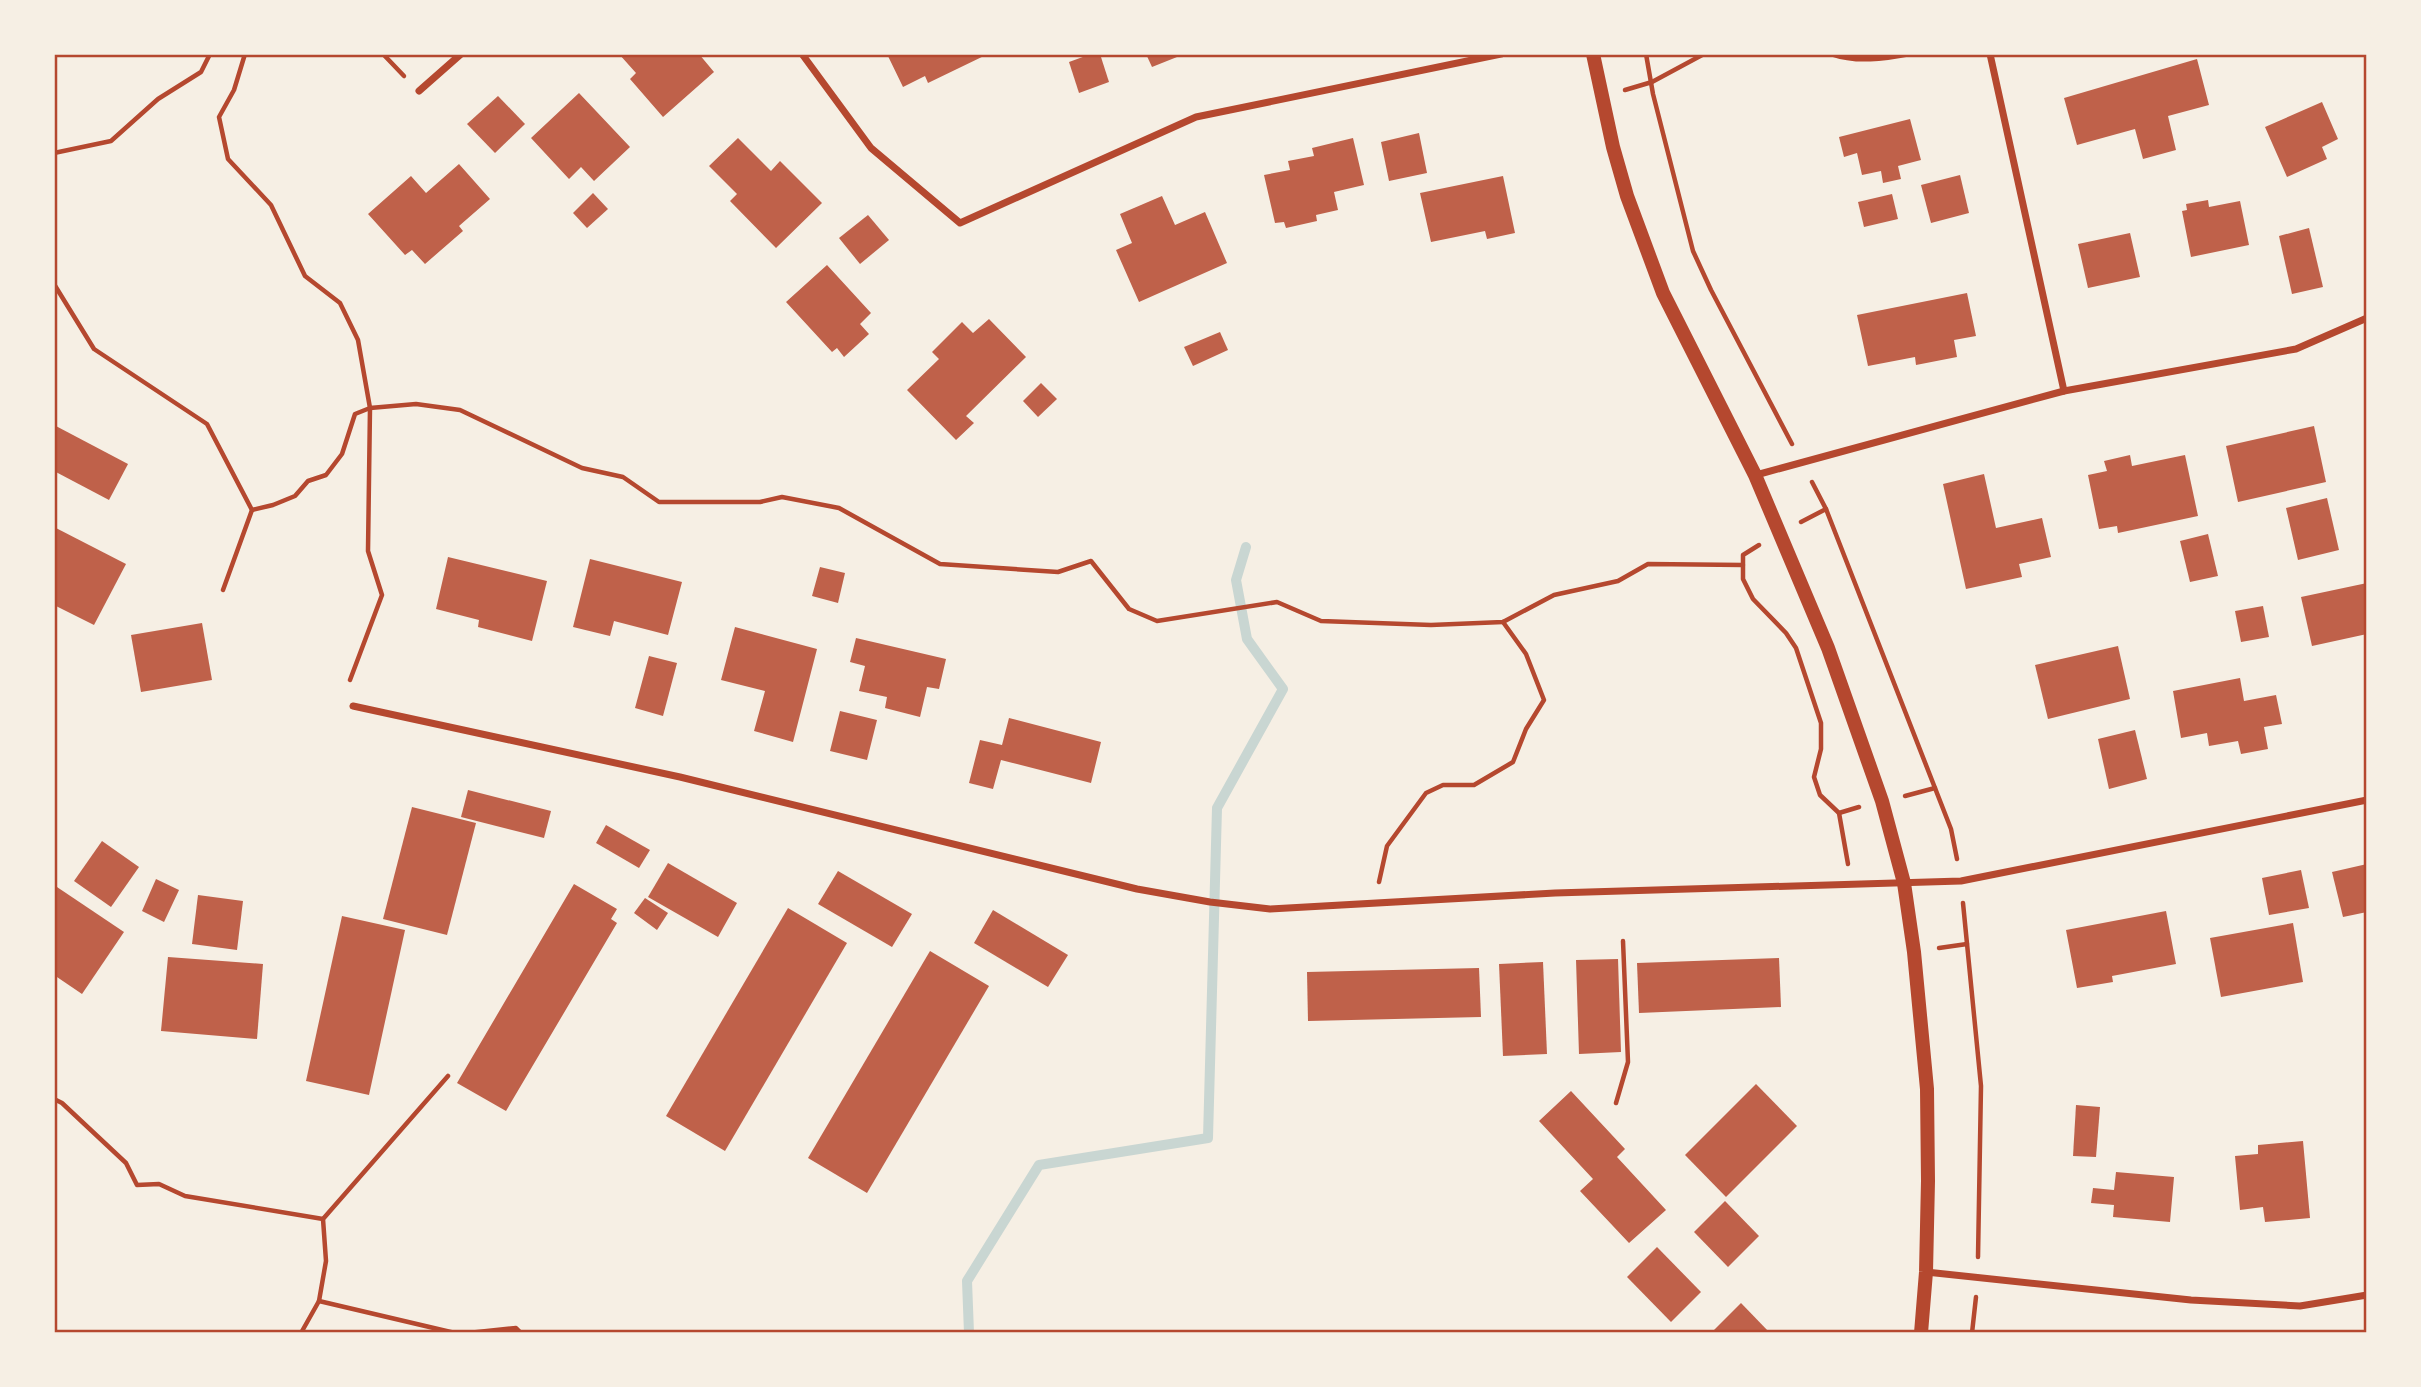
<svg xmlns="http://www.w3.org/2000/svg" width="2421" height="1387" viewBox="0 0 2421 1387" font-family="Barlow,sans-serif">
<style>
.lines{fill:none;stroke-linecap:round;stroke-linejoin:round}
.stream{stroke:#c9d6d2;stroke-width:10}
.building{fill:#bf614a}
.path{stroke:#b5482f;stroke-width:4.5}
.minor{stroke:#b5482f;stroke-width:7}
.secondary{stroke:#b5482f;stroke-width:14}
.neatline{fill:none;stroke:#b5482f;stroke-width:2.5}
</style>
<rect width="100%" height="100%" fill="#f6efe4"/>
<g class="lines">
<!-- stream -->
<polyline class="stream" points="969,1333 967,1281 1039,1165 1208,1138 1217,808 1283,689 1247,639 1236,580 1246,547"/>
</g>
<!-- building -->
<g class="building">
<polygon points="619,54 699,54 714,72 663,117 630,79 636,73"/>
<polygon points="887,54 988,54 928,83 925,76 903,87"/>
<polygon points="1091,54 1100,54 1109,82 1079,93 1069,62"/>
<polygon points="1146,54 1176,54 1177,57 1152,67"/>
<polygon points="2197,59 2209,105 2168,116 2176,150 2143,159 2135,129 2077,145 2064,98"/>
<polygon points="579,93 630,147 594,181 581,167 569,179 531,138"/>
<polygon points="498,96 525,124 495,153 467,124"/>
<polygon points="2322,102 2338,139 2322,147 2327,159 2287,177 2265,127"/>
<polygon points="1910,119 1921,160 1898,166 1901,179 1883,183 1881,171 1862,175 1857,153 1844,157 1839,137"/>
<polygon points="1419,133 1427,173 1389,181 1381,142"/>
<polygon points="738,138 771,171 780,161 822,203 776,248 730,201 737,194 709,166"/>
<polygon points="1353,138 1364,185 1334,192 1338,210 1316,215 1317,221 1286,228 1284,222 1275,223 1264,175 1290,170 1288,161 1314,156 1312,148"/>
<polygon points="459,164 490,199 459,226 463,231 425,264 412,250 405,255 368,214 411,176 426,193"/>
<polygon points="1960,175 1969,213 1931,223 1921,185"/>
<polygon points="1503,176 1515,233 1487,239 1485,231 1431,242 1420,193"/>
<polygon points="593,193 608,209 587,228 573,213"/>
<polygon points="1892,194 1898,219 1864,227 1858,202"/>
<polygon points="1162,196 1175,225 1205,212 1227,263 1139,302 1116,250 1132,243 1120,214"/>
<polygon points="2208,200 2209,207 2240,201 2249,245 2191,257 2182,211 2187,210 2186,204"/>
<polygon points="868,215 889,240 860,264 839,238"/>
<polygon points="2309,228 2323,287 2292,294 2279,236"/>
<polygon points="2130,233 2140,277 2088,288 2078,244"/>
<polygon points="827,265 871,313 860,324 869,334 844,357 837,348 832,352 786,302"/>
<polygon points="1967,293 1976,336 1954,340 1957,357 1916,365 1915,357 1868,366 1857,315"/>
<polygon points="989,319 1026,357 966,416 974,423 956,440 907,390 939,359 932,352 962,322 973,333"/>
<polygon points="1220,332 1228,350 1193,366 1184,347"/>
<polygon points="1041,383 1057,399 1038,417 1023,401"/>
<polygon points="54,425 128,464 109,500 54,471"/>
<polygon points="2314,426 2326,482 2238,502 2226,446"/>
<polygon points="2130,455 2132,466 2185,455 2198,516 2118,533 2117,526 2099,529 2088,475 2107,471 2104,461"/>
<polygon points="1984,474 1996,528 2042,518 2051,557 2019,564 2022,577 1966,589 1943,484"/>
<polygon points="2327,498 2339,550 2298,560 2286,508"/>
<polygon points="54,527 126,564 94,625 54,605"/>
<polygon points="2208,534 2218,576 2190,582 2180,541"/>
<polygon points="448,557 547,581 532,641 478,627 479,620 436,609"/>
<polygon points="590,559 682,582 668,635 614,621 610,636 573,627"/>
<polygon points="820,567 845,573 838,603 812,596"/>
<polygon points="2367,583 2367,634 2312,646 2301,597"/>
<polygon points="2263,606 2269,637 2241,642 2235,611"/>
<polygon points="202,623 212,680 141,692 131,635"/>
<polygon points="735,627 817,649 793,742 754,731 765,691 721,680"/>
<polygon points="856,638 946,659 939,689 927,687 920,717 885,708 887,697 859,691 865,666 850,662"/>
<polygon points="2118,646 2130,699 2048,719 2035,665"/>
<polygon points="649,656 677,663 663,716 635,708"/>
<polygon points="2240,678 2244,701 2276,695 2282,724 2264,727 2268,749 2241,754 2238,741 2209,746 2207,733 2181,738 2173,691"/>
<polygon points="840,711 877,720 867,760 830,751"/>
<polygon points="1009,718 1101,742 1091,783 1001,760 993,789 969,783 980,740 1002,745"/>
<polygon points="2135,730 2147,779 2109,789 2098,739"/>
<polygon points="468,790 551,811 544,838 461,817"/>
<polygon points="412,807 476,823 447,935 383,919"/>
<polygon points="606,825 650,850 639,868 596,843"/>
<polygon points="102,841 139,867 111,907 74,881"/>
<polygon points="668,863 737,903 718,937 648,897"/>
<polygon points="2367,864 2367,912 2343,917 2332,872"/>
<polygon points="2301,870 2309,908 2269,915 2262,878"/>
<polygon points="838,871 912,914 892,947 818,904"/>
<polygon points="156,879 179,890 164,922 142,911"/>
<polygon points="574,884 617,909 611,919 617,923 506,1111 457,1083"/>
<polygon points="54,885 124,932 82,994 54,975"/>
<polygon points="198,895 243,901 237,950 192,944"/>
<polygon points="645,898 668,913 657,930 634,913"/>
<polygon points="788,908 847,943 725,1151 666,1116"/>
<polygon points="993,910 1068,955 1048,987 974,943"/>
<polygon points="2166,911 2176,964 2112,976 2113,982 2077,988 2066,930"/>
<polygon points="342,916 405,930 369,1095 306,1081"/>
<polygon points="2293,923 2303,982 2221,997 2210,938"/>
<polygon points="930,951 989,986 867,1193 808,1158"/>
<polygon points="168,957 263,964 257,1039 161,1031"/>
<polygon points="1779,958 1781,1007 1639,1013 1637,963"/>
<polygon points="1618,959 1621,1052 1579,1054 1576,960"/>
<polygon points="1543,962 1547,1054 1503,1056 1499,964"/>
<polygon points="1479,968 1481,1017 1308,1021 1307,972"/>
<polygon points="1756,1084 1797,1126 1726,1197 1685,1155"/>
<polygon points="1571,1091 1625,1149 1617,1157 1666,1210 1629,1243 1580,1191 1593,1179 1539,1121"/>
<polygon points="2076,1105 2100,1107 2096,1157 2073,1156"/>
<polygon points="2303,1141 2310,1218 2265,1222 2263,1207 2240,1210 2235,1156 2258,1154 2258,1145"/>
<polygon points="2116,1172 2174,1177 2170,1222 2113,1217 2114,1205 2091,1203 2093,1188 2114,1190"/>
<polygon points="1725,1201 1759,1236 1728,1267 1694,1232"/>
<polygon points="1657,1247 1701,1292 1671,1322 1627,1277"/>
<polygon points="1741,1303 1770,1333 1711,1333"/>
</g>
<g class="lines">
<!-- path -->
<g class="path">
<polyline points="245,54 234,90 219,117 228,159 271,205 305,276 340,303 358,340 370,408 368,551 382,595 350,680"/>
<polyline points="383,54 404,76"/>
<polyline points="1646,54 1653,94 1693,251 1711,290 1792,444"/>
<path d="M1831 54C1857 63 1884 59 1910 54"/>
<polyline points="1625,90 1652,82 1704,54"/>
<polyline points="54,153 111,141 158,99 201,72 210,54"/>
<polyline points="54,284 94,349 207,424 252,510 223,590"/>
<polyline points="1812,482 1826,509 1951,829 1957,859"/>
<polyline points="252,510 273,505 295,496 308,481 326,475 342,454 355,414 370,408 416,404 460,410 582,468 623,477 659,502 760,502 782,497 839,508 940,564 1058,572 1091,561 1129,609 1157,621 1277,602 1321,621 1431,625 1503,622 1554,595 1618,581 1648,564 1743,565"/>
<polyline points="1801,522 1826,509"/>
<polyline points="1759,545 1743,555 1743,579 1753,599 1786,633 1796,648 1821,723 1821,749 1814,777 1820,795 1839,813 1859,807"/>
<polyline points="1905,796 1935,788"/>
<polyline points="1839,813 1848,864"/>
<polyline points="1379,882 1387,846 1426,793 1443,785 1474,785 1513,762 1526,729 1544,700 1526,654 1503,622"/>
<polyline points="1963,903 1981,1086 1978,1257"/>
<polyline points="1939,948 1967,944"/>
<polyline points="448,1076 323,1219 326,1261 319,1301 455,1333"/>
<polyline points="54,1099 62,1103 126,1163 137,1185 159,1184 185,1196 323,1219"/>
<polyline points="1616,1103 1628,1062 1623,941"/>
<polyline points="301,1333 319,1301"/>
<polyline points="468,1333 516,1328 521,1333"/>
<polyline points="1972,1333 1976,1297"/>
</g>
<!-- minor -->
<g class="minor">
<polyline points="802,54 871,148 960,223 1196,117 1501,54"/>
<polyline points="1990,54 2064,391"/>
<polyline points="419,91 461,54"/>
<polyline points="1756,475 2064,391 2296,349 2367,318"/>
<polyline points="353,706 680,777 1137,889 1210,902 1270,909 1555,893 1961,881 2367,800"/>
<polyline points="1926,1272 2191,1300 2300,1306 2367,1295"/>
</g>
<!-- secondary -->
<polyline class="secondary" points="1593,54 1613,147 1627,196 1663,293 1755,475 1828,648 1882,801 1904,883 1914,952 1927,1089 1928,1181 1926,1272 1921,1333"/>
</g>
<!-- border -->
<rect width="2421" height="1387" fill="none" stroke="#f6efe4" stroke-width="112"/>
<rect x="56" y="56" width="2309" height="1275" class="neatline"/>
</svg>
